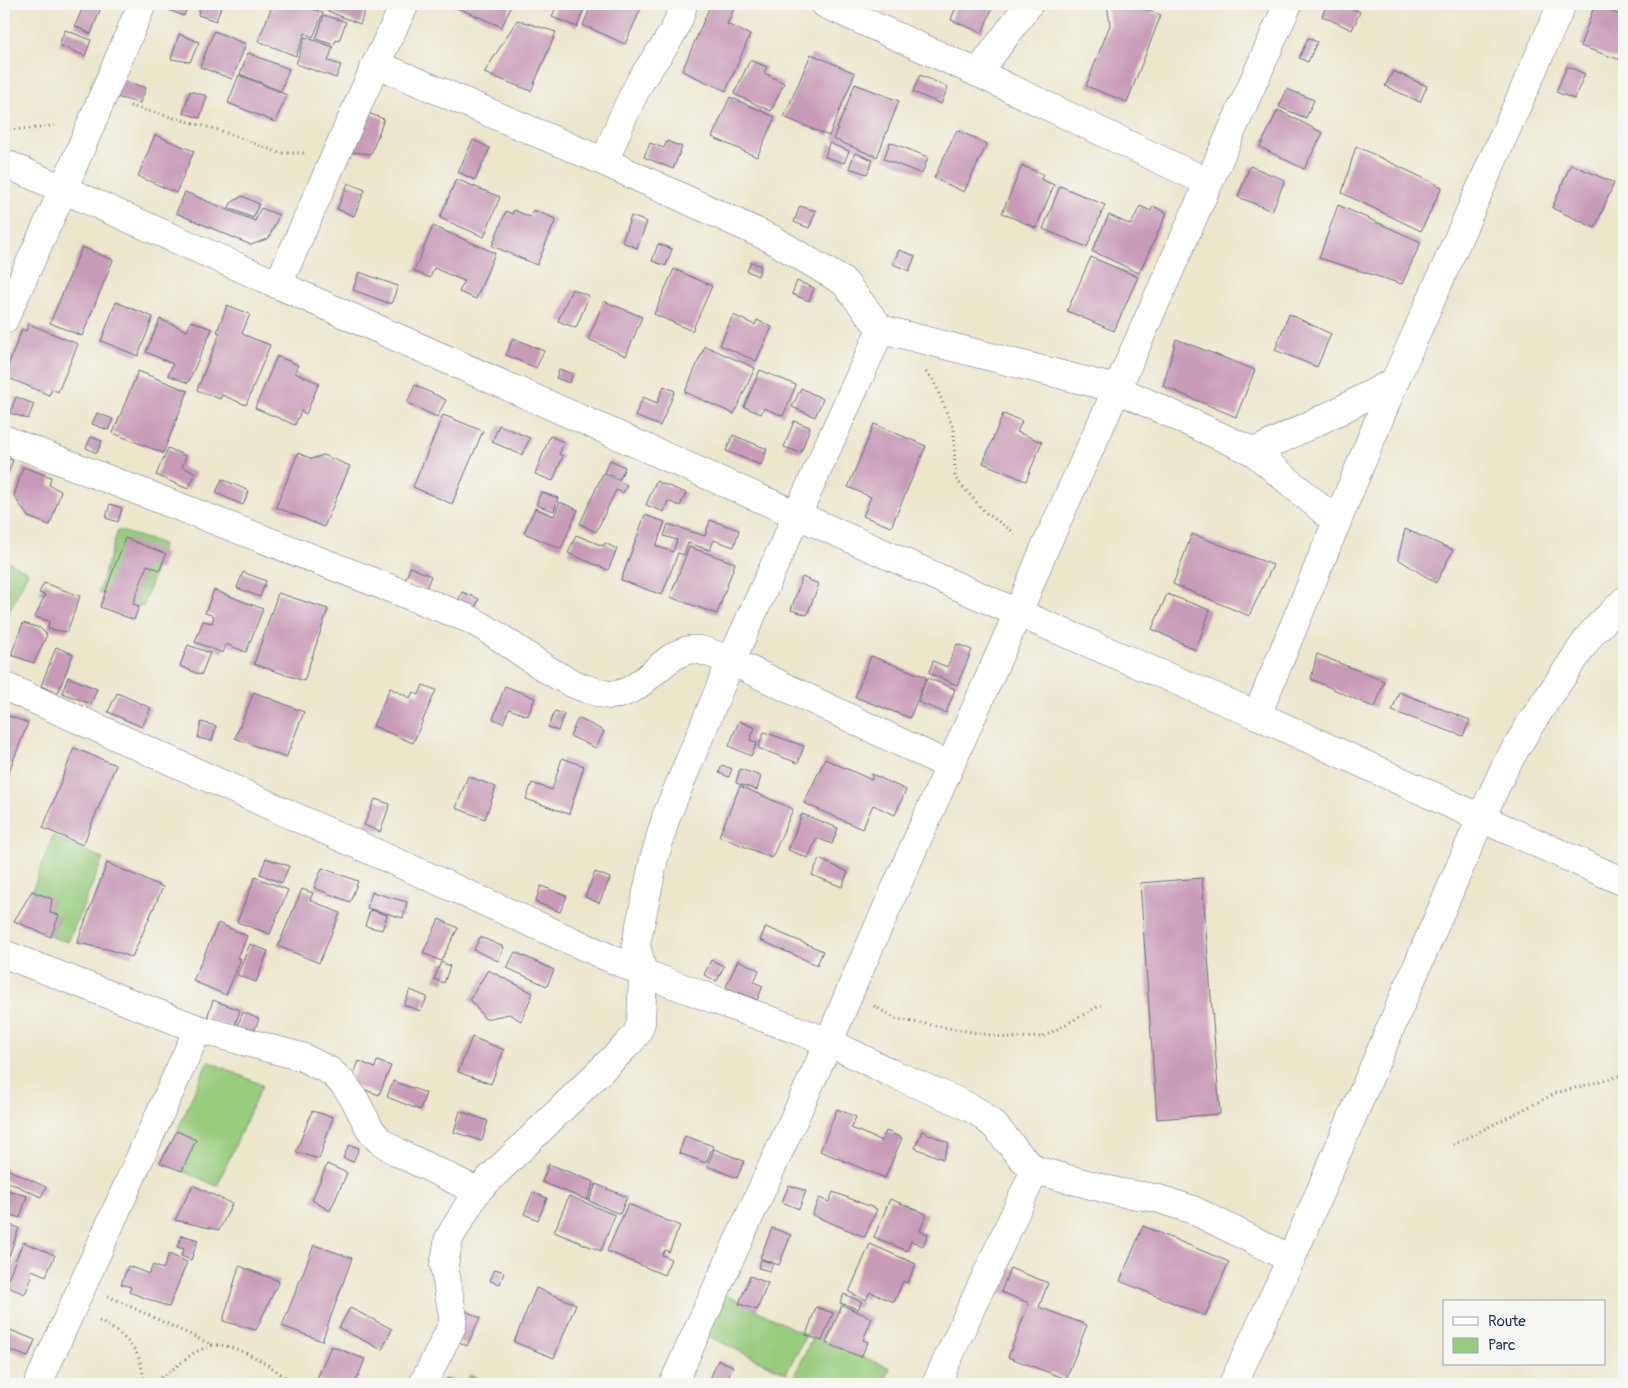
<svg xmlns="http://www.w3.org/2000/svg" width="1628" height="1388" viewBox="0 0 1628 1388" font-family="Pangolin,sans-serif">
<style>
.green{fill:#98cc7d;stroke:#5a7e6e}
.building{fill:#c79bb7}
.lines{fill:none;stroke-linecap:round;stroke-linejoin:round}
.minor-casing{stroke:#646f84;stroke-width:29}
.path{stroke:#646f84;stroke-width:3;stroke-dasharray:1 4;stroke-linecap:butt}
.minor{stroke:#fff;stroke-width:28}
</style>
<rect width="100%" height="100%" fill="#f6f6f2"/>
<filter id="ink" filterUnits="userSpaceOnUse"><feTurbulence type="fractalNoise" baseFrequency=".02" numOctaves="2"/><feDisplacementMap in="SourceGraphic" scale="10" xChannelSelector="R" yChannelSelector="G"/><feConvolveMatrix kernelMatrix="1 2 1 2 8 2 1 2 1" color-interpolation-filters="sRGB"/></filter>
<filter id="wash" filterUnits="userSpaceOnUse"><feTurbulence type="fractalNoise" baseFrequency=".0096" numOctaves="4" result="noise"/><feDisplacementMap in="SourceGraphic" scale="20" xChannelSelector="R" yChannelSelector="G"/><feGaussianBlur stdDeviation="1.12" result="paint"/><feColorMatrix in="noise" values="0 0 0 0 0 0 0 0 0 0 0 0 0 0 0 0 0 1.4 0 .05"/><feComposite in="paint" operator="in"/></filter>
<g filter="url(#wash)">
<rect width="100%" height="100%" fill="#ece6cb"/>
<!-- green -->
<g class="green">
<polygon points="118,530 163,544 143,607 98,593"/>
<polygon points="4,559 28,572 4,623"/>
<polygon points="53,836 103,859 68,942 51,937 59,916 50,913 52,899 32,891"/>
<polygon points="208,1061 262,1085 217,1186 182,1171 195,1140 177,1131"/>
<polygon points="716,1290 806,1335 786,1373 697,1331"/>
<polygon points="813,1337 890,1368 883,1384 813,1384 794,1376"/>
<polygon points="470,1375 488,1384 466,1384"/>
</g>
<g id="blocks">
<!-- building -->
<g class="building">
<polygon points="84,4 100,10 91,34 75,26"/>
<polygon points="170,4 188,4 184,16 168,10"/>
<polygon points="201,4 222,4 216,21 198,15"/>
<polygon points="273,4 299,4 323,13 313,37 305,33 296,56 258,41"/>
<polygon points="328,4 346,4 365,11 360,24 325,10"/>
<polygon points="452,4 512,4 502,27 451,5"/>
<polygon points="530,4 546,4 544,9"/>
<polygon points="557,4 586,4 577,27 552,17"/>
<polygon points="592,4 643,4 625,44 583,25"/>
<polygon points="711,4 736,4 727,24 750,35 726,91 682,71"/>
<polygon points="957,4 994,4 982,33 951,20"/>
<polygon points="1107,4 1131,4 1161,15 1127,102 1086,86 1110,25"/>
<polygon points="1327,4 1341,4 1360,12 1352,30 1322,16"/>
<polygon points="1595,4 1624,17 1624,61 1580,46"/>
<polygon points="324,15 346,22 339,41 336,40 334,45 316,39"/>
<polygon points="517,20 556,32 531,91 484,73"/>
<polygon points="65,30 91,40 85,56 59,45"/>
<polygon points="214,31 246,44 232,79 200,67"/>
<polygon points="179,34 199,42 190,62 171,59"/>
<polygon points="305,37 333,47 328,61 341,65 336,78 296,64"/>
<polygon points="1308,38 1317,42 1308,62 1299,58"/>
<polygon points="248,53 289,69 281,91 240,74"/>
<polygon points="811,54 855,73 829,136 784,117"/>
<polygon points="750,60 767,67 764,73 784,83 771,111 734,94"/>
<polygon points="1567,66 1585,74 1574,99 1556,92"/>
<polygon points="1393,71 1427,86 1420,102 1385,86"/>
<polygon points="239,75 287,95 275,122 228,103"/>
<polygon points="920,75 948,87 941,104 913,92"/>
<polygon points="122,80 146,88 140,103 116,97"/>
<polygon points="855,84 899,101 877,157 833,139"/>
<polygon points="1287,89 1314,100 1306,118 1279,107"/>
<polygon points="190,91 207,96 200,118 183,113"/>
<polygon points="730,97 775,117 757,157 712,137"/>
<polygon points="1278,110 1323,133 1304,169 1260,147"/>
<polygon points="368,113 384,119 371,154 351,152"/>
<polygon points="957,130 987,144 964,192 934,178"/>
<polygon points="155,135 194,151 176,193 138,176"/>
<polygon points="473,140 490,148 475,180 458,172"/>
<polygon points="667,141 682,147 673,169 644,157 650,143 664,148"/>
<polygon points="890,142 928,157 922,174 884,159"/>
<polygon points="829,143 849,151 844,163 825,157"/>
<polygon points="1356,146 1442,187 1421,231 1342,193"/>
<polygon points="855,153 873,160 867,174 849,168"/>
<polygon points="1571,164 1614,183 1595,228 1552,208"/>
<polygon points="1022,166 1043,174 1041,179 1054,185 1036,228 1002,213"/>
<polygon points="1250,166 1285,180 1272,211 1238,197"/>
<polygon points="456,179 500,197 484,237 440,218"/>
<polygon points="348,183 365,190 354,216 337,209"/>
<polygon points="1060,186 1105,205 1087,247 1043,229"/>
<polygon points="185,192 255,221 261,208 279,215 269,238 251,245 176,213"/>
<polygon points="242,196 259,204 253,218 229,208 231,203"/>
<polygon points="1338,205 1421,242 1402,284 1319,258"/>
<polygon points="800,206 816,211 809,228 794,222"/>
<polygon points="1140,206 1151,211 1153,206 1167,213 1139,273 1092,251 1109,215 1131,225"/>
<polygon points="514,210 530,217 533,210 556,219 537,265 492,246 506,211 512,214"/>
<polygon points="631,216 647,222 637,248 622,242"/>
<polygon points="433,226 495,253 476,299 459,292 464,281 434,268 430,278 414,271"/>
<polygon points="658,244 672,249 666,266 652,261"/>
<polygon points="82,247 113,260 82,336 50,323"/>
<polygon points="899,250 915,256 909,271 893,264"/>
<polygon points="1091,257 1138,277 1114,331 1067,311"/>
<polygon points="751,262 761,266 758,276 747,271"/>
<polygon points="674,269 712,286 692,331 654,314"/>
<polygon points="359,272 398,286 391,304 353,290"/>
<polygon points="797,281 814,288 809,301 792,294"/>
<polygon points="572,289 589,296 576,328 558,321"/>
<polygon points="604,301 642,317 626,356 588,339"/>
<polygon points="116,302 153,317 138,356 101,341"/>
<polygon points="227,305 250,314 242,334 270,345 246,405 222,395 220,399 197,390 220,333 217,332"/>
<polygon points="1289,314 1331,334 1317,367 1275,350"/>
<polygon points="733,315 755,325 757,320 772,327 756,361 720,345"/>
<polygon points="160,319 187,331 191,321 212,329 188,383 168,375 173,364 146,352"/>
<polygon points="29,324 78,344 58,392 52,389 49,395 4,376 22,329 26,331"/>
<polygon points="513,338 544,351 536,368 506,355"/>
<polygon points="1176,339 1255,370 1236,417 1163,386"/>
<polygon points="705,346 755,368 734,414 685,392"/>
<polygon points="277,356 298,365 295,373 319,383 306,414 301,411 295,425 255,408"/>
<polygon points="559,369 573,374 569,383 556,378"/>
<polygon points="760,370 796,385 783,416 764,408 761,414 744,407"/>
<polygon points="138,371 188,391 163,453 113,433"/>
<polygon points="415,385 446,400 437,417 407,403"/>
<polygon points="664,386 675,391 660,426 635,416 643,397 657,403"/>
<polygon points="801,388 823,399 815,417 792,407"/>
<polygon points="16,397 34,404 28,419 10,413"/>
<polygon points="97,413 113,419 108,430 92,424"/>
<polygon points="1003,414 1022,421 1017,432 1042,442 1026,481 983,463"/>
<polygon points="443,415 483,431 452,504 413,487"/>
<polygon points="794,421 810,427 801,453 784,447"/>
<polygon points="874,424 926,446 891,527 863,516 871,497 848,487"/>
<polygon points="499,425 530,438 522,455 492,442"/>
<polygon points="733,435 767,449 761,465 726,451"/>
<polygon points="550,436 564,442 559,454 563,456 553,481 535,474"/>
<polygon points="91,437 102,441 97,453 86,448"/>
<polygon points="168,448 186,456 182,467 196,473 188,489 156,475"/>
<polygon points="298,453 312,459 323,455 350,466 324,527 276,507"/>
<polygon points="4,457 13,460 4,485"/>
<polygon points="610,460 625,467 620,479 604,472"/>
<polygon points="23,467 51,477 49,485 61,491 50,525 28,517 14,496"/>
<polygon points="603,473 627,485 623,493 616,490 596,532 580,524"/>
<polygon points="222,479 249,491 243,505 216,493"/>
<polygon points="656,481 686,493 680,506 668,501 664,512 646,505"/>
<polygon points="541,492 558,498 554,511 536,505"/>
<polygon points="560,502 578,510 561,549 524,533 535,508 554,516"/>
<polygon points="110,504 122,508 118,522 106,518"/>
<polygon points="645,515 665,522 656,546 673,552 677,540 664,536 668,524 705,536 710,520 739,530 734,547 714,540 710,550 688,543 684,555 678,553 662,595 621,580"/>
<polygon points="1405,529 1453,550 1436,583 1398,559"/>
<polygon points="1192,534 1273,565 1249,616 1173,584"/>
<polygon points="576,535 603,546 605,543 617,549 608,570 568,553"/>
<polygon points="125,538 166,554 160,570 147,565 133,604 139,606 134,620 100,607"/>
<polygon points="689,547 735,563 717,614 670,597"/>
<polygon points="410,567 431,576 426,589 405,581"/>
<polygon points="243,572 266,581 260,597 237,588"/>
<polygon points="802,577 819,584 807,615 791,610"/>
<polygon points="44,583 80,596 67,632 48,629 49,621 35,617 45,595 39,593"/>
<polygon points="214,590 263,609 246,652 226,644 223,653 195,642 203,621 212,623 214,616 205,613"/>
<polygon points="462,592 479,599 473,613 456,606"/>
<polygon points="278,593 328,609 304,681 254,664"/>
<polygon points="1167,594 1210,610 1196,650 1152,629"/>
<polygon points="23,623 40,628 47,635 34,663 11,655"/>
<polygon points="957,644 972,650 957,685 929,673 933,661 947,667"/>
<polygon points="188,645 210,653 201,675 180,666"/>
<polygon points="56,647 73,654 58,693 41,686"/>
<polygon points="1317,654 1384,681 1375,708 1311,679"/>
<polygon points="871,656 926,677 910,718 855,697"/>
<polygon points="68,677 97,689 91,704 62,693"/>
<polygon points="927,678 955,689 946,713 918,702"/>
<polygon points="423,685 436,690 413,743 373,726 390,688 410,698 413,692 419,695"/>
<polygon points="505,686 535,698 528,716 509,709 503,723 493,719"/>
<polygon points="254,692 304,712 286,758 235,738"/>
<polygon points="1399,692 1470,720 1463,736 1392,711"/>
<polygon points="117,693 151,708 142,727 108,712"/>
<polygon points="555,711 564,714 558,731 548,727"/>
<polygon points="4,714 28,723 4,784 4,742 10,744 4,741"/>
<polygon points="578,718 604,731 596,748 570,736"/>
<polygon points="739,721 755,728 750,740 757,743 751,756 729,746"/>
<polygon points="201,722 216,726 212,741 198,738"/>
<polygon points="764,732 804,746 798,763 758,748"/>
<polygon points="74,748 116,765 83,845 43,828"/>
<polygon points="562,758 584,766 569,814 526,799 532,783 552,790"/>
<polygon points="825,759 872,780 872,774 906,790 895,815 873,805 862,829 804,803"/>
<polygon points="722,765 732,769 729,777 719,773"/>
<polygon points="740,769 761,776 757,790 736,783"/>
<polygon points="468,776 496,787 485,819 456,808"/>
<polygon points="740,786 793,809 772,858 719,836"/>
<polygon points="375,799 390,804 380,832 364,825"/>
<polygon points="802,814 838,828 832,844 817,838 808,858 788,850"/>
<polygon points="266,858 289,866 282,883 260,874"/>
<polygon points="819,859 848,872 842,887 812,875"/>
<polygon points="107,863 163,887 132,957 107,949 77,943"/>
<polygon points="322,868 358,881 350,902 314,888"/>
<polygon points="595,872 610,878 599,903 585,897"/>
<polygon points="255,877 288,890 270,934 237,922"/>
<polygon points="1202,878 1220,1114 1157,1119 1140,883"/>
<polygon points="541,886 567,896 560,912 535,902"/>
<polygon points="302,889 313,893 310,900 340,913 319,963 278,946"/>
<polygon points="32,891 52,899 50,913 59,915 51,937 14,921"/>
<polygon points="372,892 407,902 403,918 367,908"/>
<polygon points="370,910 387,915 382,930 365,926"/>
<polygon points="439,919 458,928 441,961 423,953"/>
<polygon points="218,923 247,936 238,958 241,959 226,995 193,981"/>
<polygon points="766,927 823,951 817,965 760,940"/>
<polygon points="480,937 504,947 498,961 474,950"/>
<polygon points="250,944 268,951 256,982 237,975"/>
<polygon points="515,952 554,970 547,986 507,968"/>
<polygon points="711,960 724,966 717,981 704,975"/>
<polygon points="738,960 759,970 754,982 763,986 757,1000 726,987"/>
<polygon points="441,962 450,966 444,983 434,979"/>
<polygon points="488,970 533,993 521,1021 509,1014 485,1019 470,999"/>
<polygon points="410,990 427,997 421,1011 404,1005"/>
<polygon points="213,1000 240,1010 234,1028 207,1018"/>
<polygon points="243,1012 259,1019 252,1036 236,1030"/>
<polygon points="472,1037 504,1050 491,1084 458,1072"/>
<polygon points="359,1061 375,1068 377,1061 391,1066 379,1095 350,1084"/>
<polygon points="393,1081 426,1093 420,1110 387,1097"/>
<polygon points="837,1109 856,1117 851,1128 882,1141 886,1131 902,1138 885,1178 820,1151"/>
<polygon points="312,1111 333,1117 319,1159 296,1152"/>
<polygon points="460,1111 488,1121 482,1141 454,1132"/>
<polygon points="177,1131 196,1140 182,1171 160,1163"/>
<polygon points="922,1131 949,1143 943,1159 915,1148"/>
<polygon points="685,1136 713,1146 706,1163 679,1153"/>
<polygon points="349,1145 359,1148 353,1162 343,1158"/>
<polygon points="714,1149 744,1161 737,1178 707,1166"/>
<polygon points="327,1164 347,1173 330,1211 312,1200"/>
<polygon points="549,1164 594,1182 587,1200 542,1182"/>
<polygon points="4,1168 46,1187 41,1197 4,1180"/>
<polygon points="596,1184 627,1197 620,1214 589,1201"/>
<polygon points="193,1185 232,1204 219,1230 175,1220"/>
<polygon points="789,1185 806,1191 799,1209 782,1202"/>
<polygon points="4,1189 27,1196 20,1218 4,1212"/>
<polygon points="533,1192 547,1198 538,1220 524,1214"/>
<polygon points="833,1192 877,1209 865,1237 812,1215 819,1198 829,1202"/>
<polygon points="569,1196 615,1215 601,1251 554,1232"/>
<polygon points="890,1199 927,1214 920,1231 928,1234 923,1246 911,1241 907,1251 874,1237"/>
<polygon points="628,1204 680,1226 669,1252 665,1250 662,1255 671,1259 664,1275 607,1251"/>
<polygon points="4,1223 19,1228 4,1270"/>
<polygon points="1143,1226 1229,1262 1205,1316 1120,1281"/>
<polygon points="772,1228 791,1235 779,1265 760,1258"/>
<polygon points="182,1235 198,1240 191,1260 181,1256 184,1249 177,1247"/>
<polygon points="23,1242 55,1255 46,1276 32,1270 30,1275 32,1277 25,1294 5,1286"/>
<polygon points="870,1244 916,1264 907,1283 903,1281 894,1302 870,1292 866,1300 849,1292"/>
<polygon points="314,1245 352,1258 322,1341 282,1326"/>
<polygon points="169,1254 187,1262 169,1307 129,1292 131,1287 121,1284 128,1266 149,1274 153,1265 163,1269"/>
<polygon points="761,1260 773,1263 770,1271 758,1268"/>
<polygon points="239,1266 279,1281 256,1330 223,1321"/>
<polygon points="1010,1268 1048,1283 1039,1307 1087,1325 1066,1379 1008,1357 1029,1303 1001,1292"/>
<polygon points="495,1269 504,1272 500,1284 490,1281"/>
<polygon points="750,1276 768,1283 757,1310 739,1304"/>
<polygon points="536,1288 576,1304 554,1358 514,1342"/>
<polygon points="844,1294 862,1302 858,1309 840,1303"/>
<polygon points="842,1305 872,1318 863,1340 868,1342 861,1357 826,1343"/>
<polygon points="816,1307 833,1313 822,1341 806,1335"/>
<polygon points="350,1308 392,1329 382,1350 339,1328"/>
<polygon points="464,1310 480,1318 467,1346 450,1337"/>
<polygon points="8,1329 35,1340 28,1357 4,1348 4,1340"/>
<polygon points="331,1346 365,1359 355,1384 330,1384 317,1379"/>
<polygon points="718,1360 733,1366 725,1384 708,1384"/>
<polygon points="447,1378 462,1384 444,1384"/>
<polygon points="749,1378 763,1384 746,1384"/>
</g>
</g>
</g>
<g filter="url(#ink)">
<use href="#blocks" fill-opacity="0" stroke="#646f84" stroke-width="1"/>
<g class="lines">
<!-- minor casing -->
<g class="minor-casing">
<g id="minor">
<polyline points="825,4 978,73 1209,183"/>
<polyline points="376,64 605,162 772,239 844,282 881,329 1117,389 1254,452 1337,522"/>
<polyline points="978,73 1029,4"/>
<path d="M605 162C615 135 625 110 639 84 653 58 678 35 683 4"/>
<polyline points="4,163 1018,613 1257,715 1481,818 1624,882"/>
<polyline points="278,285 376,64 405,4"/>
<polyline points="4,320 63,190 142,4"/>
<path d="M4 439 467 618C508 638 541 672 584 688 593 691 601 694 610 695 640 696 660 657 688 650 701 647 719 657 731 661L950 766"/>
<polyline points="1254,452 1339,411 1395,381"/>
<polyline points="4,686 643,973 829,1042 891,1073 959,1102 978,1112 995,1126 1022,1158 1035,1170 1117,1192 1156,1198 1193,1210 1291,1259"/>
<polyline points="1257,715 1395,381 1562,4"/>
<polyline points="4,954 198,1029 302,1057 330,1071 343,1083 354,1098 370,1129 379,1140 397,1152 477,1191"/>
<polyline points="38,1384 198,1029"/>
<polyline points="423,1384 452,1326 453,1317 444,1265 449,1238 477,1191 625,1047 636,1035 641,1023 643,973 636,944 654,859 666,817 731,661 881,329"/>
<polyline points="673,1384 829,1042 853,984 1018,613 1043,552 1117,389 1288,4"/>
<polyline points="936,1384 1035,1170"/>
<polyline points="1233,1384 1291,1259 1481,818 1506,765 1531,723 1591,634 1624,601"/>
</g>
</g>
<!-- path -->
<g class="path">
<polyline points="130,106 219,130 280,153 304,153"/>
<polyline points="4,130 42,128 58,124"/>
<polyline points="926,372 933,379 954,430 955,478 986,513 1018,535"/>
<polyline points="874,1006 896,1019 1008,1038 1043,1037 1101,1005"/>
<polyline points="1453,1145 1556,1093 1624,1075"/>
<polyline points="108,1296 212,1345 195,1352 153,1384"/>
<path d="M99 1321C114 1328 131 1341 138 1356 142 1365 143 1375 145 1384"/>
<path d="M212 1345C228 1343 257 1357 271 1367 280 1373 287 1379 298 1384"/>
</g>
<!-- minor -->
<use href="#minor" class="minor"/>
</g>
</g>
<!-- margin -->
<rect width="1628" height="1388" fill="none" stroke="#f6f6f2" stroke-width="20"/>
<!-- legend -->
<rect x="1443" y="1300" width="162" height="65" fill="#f6f6f2" stroke="#9ea6b7"/>
<rect x="1453" y="1317" width="25" height="8" fill="#ffffff" stroke="#9ea6b7"/>
<text x="1488" y="1326" font-size="15" fill="#1b2f5e">Route</text>
<rect x="1453" y="1338" width="25" height="15" fill="#98cc7d" stroke="#9ea6b7"/>
<text x="1488" y="1350" font-size="15" fill="#1b2f5e">Parc</text>
</svg>
